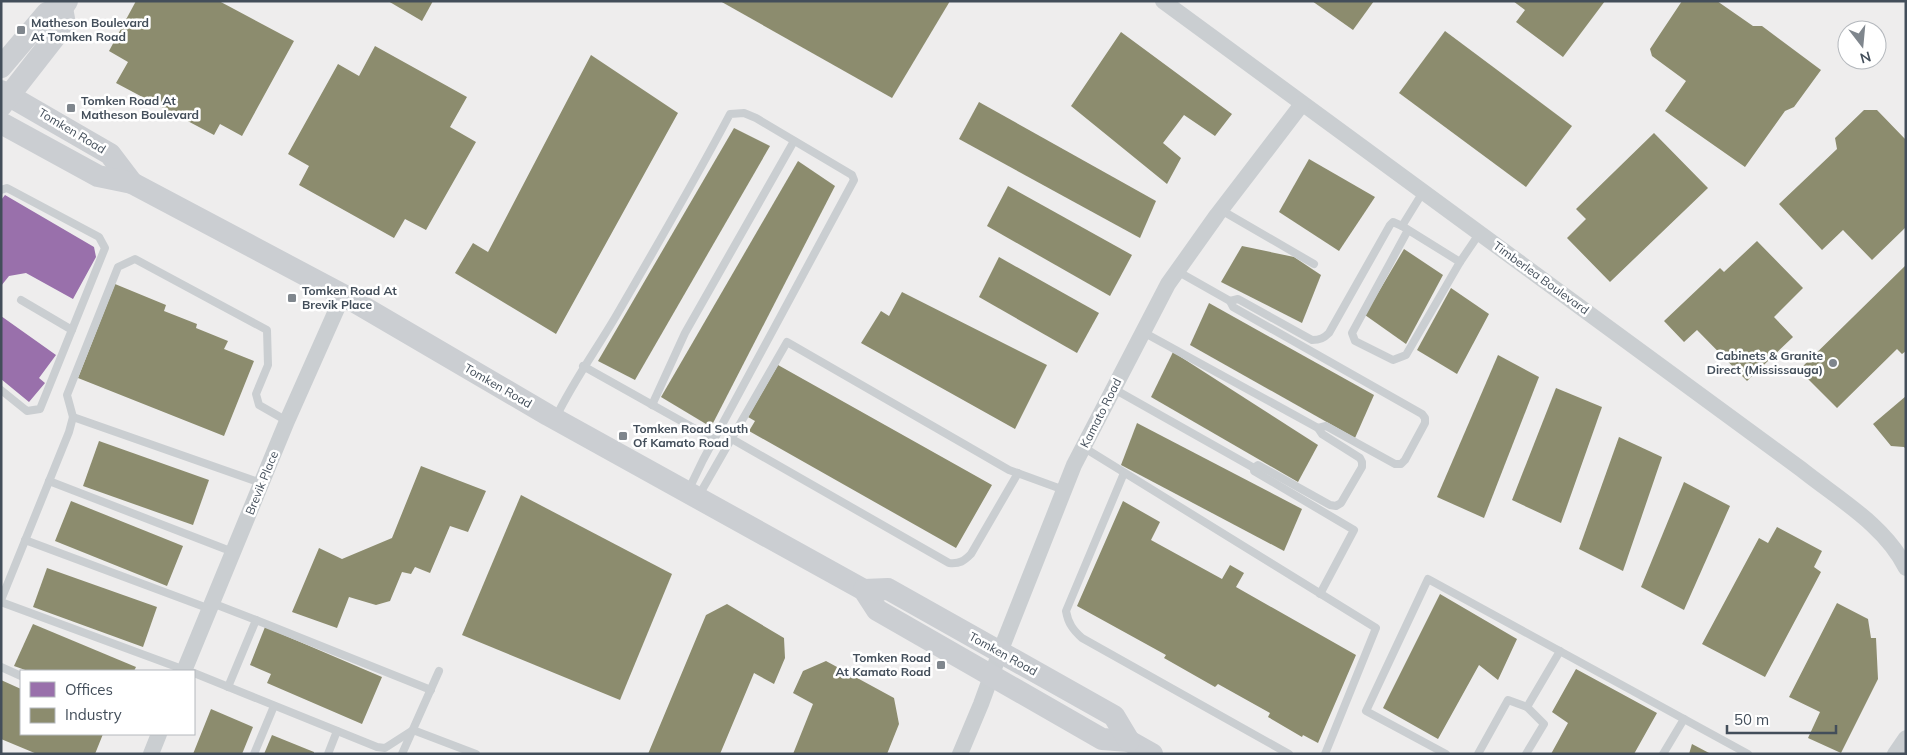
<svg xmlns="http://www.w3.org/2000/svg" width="1907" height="755" viewBox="0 0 1907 755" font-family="Mulish,sans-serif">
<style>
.offices{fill:#9970ab}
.industry{fill:#8c8c6e}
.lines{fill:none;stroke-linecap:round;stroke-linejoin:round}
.lane{stroke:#caced1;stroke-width:8}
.street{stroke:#caced1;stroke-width:16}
.secondary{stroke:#cbced2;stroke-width:22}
.poi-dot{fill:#7f868d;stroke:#fff;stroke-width:2}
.labels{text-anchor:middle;stroke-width:5;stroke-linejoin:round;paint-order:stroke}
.poi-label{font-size:12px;font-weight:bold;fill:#434e5a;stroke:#fff;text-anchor:start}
.street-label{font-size:12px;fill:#434e5a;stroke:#fff}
</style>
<rect width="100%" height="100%" fill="#eeeded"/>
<!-- offices -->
<g class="offices">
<polygon points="5,195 94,247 96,257 73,299 26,273 9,276 1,286 1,200"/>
<polygon points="1,316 56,355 39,378 45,383 29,402 1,379"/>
</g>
<!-- industry -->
<g class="industry">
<polygon points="136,1 219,1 294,41 242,136 220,124 214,135 116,83 128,62 109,51"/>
<polygon points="388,1 433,1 422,21"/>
<polygon points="720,1 950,1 892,98"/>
<polygon points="1312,1 1374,1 1353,30"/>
<polygon points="1513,1 1605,1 1563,57 1516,22 1525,10"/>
<polygon points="1682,1 1717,1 1753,26 1762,26 1821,70 1794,107 1785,111 1745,167 1665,111 1686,81 1652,56 1650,49"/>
<polygon points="1445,31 1572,126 1526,187 1399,93"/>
<polygon points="1121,32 1232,114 1215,136 1184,115 1163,143 1181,158 1167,184 1071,106"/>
<polygon points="375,46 467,97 450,127 476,142 426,230 405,219 394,238 299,185 309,166 288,154 338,64 359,76"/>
<polygon points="591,55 678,113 556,334 455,273 473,243 488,252"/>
<polygon points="979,102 1156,201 1140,238 959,139"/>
<polygon points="1864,110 1877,110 1906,140 1906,227 1872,260 1843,230 1822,250 1779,204 1837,149 1835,138"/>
<polygon points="734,128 770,146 635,380 598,361"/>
<polygon points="1654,133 1708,188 1610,282 1567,238 1586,219 1576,209"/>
<polygon points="1309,159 1375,197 1339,251 1279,212"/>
<polygon points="798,161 835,186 711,427 661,397"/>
<polygon points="1008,186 1132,255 1110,296 987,226"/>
<polygon points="1757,241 1803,288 1774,317 1793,337 1747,381 1697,330 1684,342 1664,321 1720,268 1724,272"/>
<polygon points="1242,246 1294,257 1321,275 1302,323 1221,282"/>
<polygon points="1404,249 1443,275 1406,344 1365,315"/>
<polygon points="999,257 1099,313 1077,353 979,297"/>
<polygon points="1906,265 1906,351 1902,354 1897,349 1837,408 1799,370"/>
<polygon points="115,284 166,305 164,311 197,324 196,328 228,341 224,349 254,361 224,436 78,378"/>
<polygon points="1451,288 1489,314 1457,374 1417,350"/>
<polygon points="902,292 1047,365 1015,429 861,343 881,311 889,316"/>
<polygon points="1209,303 1374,395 1355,438 1190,345"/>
<polygon points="1173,352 1318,445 1298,482 1151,397"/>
<polygon points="1498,355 1539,377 1484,518 1437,497"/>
<polygon points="778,365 992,485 956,548 749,431 755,421 748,417"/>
<polygon points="1556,388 1602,407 1561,523 1512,500"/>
<polygon points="1906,396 1906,449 1904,447 1891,446 1873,424"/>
<polygon points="1137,423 1302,509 1284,551 1121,465"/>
<polygon points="1619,437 1662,457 1623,571 1579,549"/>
<polygon points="99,441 209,480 193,525 83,486"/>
<polygon points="421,466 486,491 468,532 450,526 430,573 415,567 411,574 402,572 390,601 376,605 349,597 337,628 292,612 319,548 342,559 392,538"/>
<polygon points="1684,482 1730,506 1684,610 1641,587"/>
<polygon points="521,495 672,574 620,700 462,635"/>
<polygon points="71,501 183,546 167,586 55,541"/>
<polygon points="1123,501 1160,522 1151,540 1222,579 1230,565 1244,573 1236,587 1356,655 1318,743 1303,735 1302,737 1268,717 1270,713 1218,684 1215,687 1164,658 1166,655 1077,606"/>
<polygon points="1777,527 1822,551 1814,567 1821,572 1765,677 1702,644 1759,538 1768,543"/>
<polygon points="47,568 157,607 143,647 33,607"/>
<polygon points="1440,594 1517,639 1498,680 1479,665 1438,739 1383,708"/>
<polygon points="1837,603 1868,619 1871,638 1876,638 1878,679 1841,753 1808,738 1820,712 1789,697"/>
<polygon points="727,604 784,638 785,658 774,684 754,673 720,754 648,754 706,615"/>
<polygon points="33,624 136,667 134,671 28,671 14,666"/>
<polygon points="265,627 382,677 362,724 267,683 271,674 250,665"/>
<polygon points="826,661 894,698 899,724 887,754 793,754 813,704 793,693 803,671"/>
<polygon points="1576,669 1657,713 1634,754 1551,754 1568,723 1552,712"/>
<polygon points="1,680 21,689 21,734 103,734 95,754 37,754 1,739"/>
<polygon points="211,709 253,727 242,754 193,754"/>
<polygon points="272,735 314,752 314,754 264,754"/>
<polygon points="1692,744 1711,754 1689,754"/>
</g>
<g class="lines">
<!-- lane -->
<g class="lane">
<polyline points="1,190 7,188 99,237 105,248 40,409 27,411 1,390"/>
<polyline points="1221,210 1314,264"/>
<polyline points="1402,226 1460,262 1406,355 1393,360 1355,341 1352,333 1408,230"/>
<polyline points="1460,262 1479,234"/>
<polyline points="21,300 72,330"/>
<path d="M1230 301 1238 299 1312 340C1320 340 1324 338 1329 333L1390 225 1393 222 1402 226 1423 192"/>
<polyline points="1143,332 1318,428 1326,426 1395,464 1401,464 1405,460 1425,423 1425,418 1422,414 1233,307 1230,301 1177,271"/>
<polyline points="583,366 715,440"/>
<polyline points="1114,389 1254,468 1254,471 1354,530 1320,594"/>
<polyline points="652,405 685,333 794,141"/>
<polyline points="73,417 261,483"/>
<path d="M556 417C573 382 596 350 616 316 655 249 694 182 730 114L744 113 756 118 852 175 854 180 703 460 688 491"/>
<path d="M732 439 949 563C960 564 964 561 971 554L1018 473"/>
<polyline points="1083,447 1376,628 1325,754"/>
<polyline points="1254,468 1258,465 1330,505 1336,506 1341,503 1362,467 1362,462 1360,458 1322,434 1318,428"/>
<path d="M1124 473 1066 611C1068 623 1073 630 1082 638L1289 754"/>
<polyline points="49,481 233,552"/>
<polyline points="698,497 787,342 1009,470 1064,490"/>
<polyline points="25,540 210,609"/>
<polyline points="1,600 69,432 73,417 67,395 118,267 135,259 267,330 268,365 256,394 259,405 287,421"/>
<polyline points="1,602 185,670"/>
<polyline points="212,603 256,620 228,687"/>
<polyline points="256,620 431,690"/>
<polyline points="1,667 21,676"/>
<polyline points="194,673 377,747 385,748 413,730 476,754"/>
<polyline points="254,754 274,706"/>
<polyline points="328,754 337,731"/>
<polyline points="402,754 439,671"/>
<polyline points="1446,754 1366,711 1428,579 1748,754"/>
<polyline points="1478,754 1508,700 1527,707 1560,651"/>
<polyline points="1526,754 1544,724 1527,707"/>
<polyline points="1663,754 1684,719"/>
</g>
<!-- street -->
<g class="street">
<path d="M1163 1 1801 469C1837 498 1885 525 1906 568"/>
<polyline points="184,671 287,421 343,295"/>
<polyline points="151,754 159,734"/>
<polyline points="960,754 981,704 1000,652 1074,465 1168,284 1217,215 1302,104"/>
<polyline points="1895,754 1906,738"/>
</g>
<!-- secondary -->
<g class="secondary">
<polyline points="1,67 47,13 62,8 67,1"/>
<polyline points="1,91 110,154 132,183"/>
<polyline points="1,106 65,24 62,8"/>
<polyline points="1,123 98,176 132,183 343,295 548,415 864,590 877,610 1102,739 1129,741 1152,754"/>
<polyline points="864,590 888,589 1114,716 1129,741"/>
</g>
</g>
<!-- markers -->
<g class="poi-dot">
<rect x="16" y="25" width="10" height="10" rx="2.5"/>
<rect x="66" y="103" width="10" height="10" rx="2.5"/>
<rect x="287" y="293" width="10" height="10" rx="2.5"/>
<circle cx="1833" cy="363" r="5"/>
<rect x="618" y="431" width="10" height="10" rx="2.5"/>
<rect x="936" y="660" width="10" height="10" rx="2.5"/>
</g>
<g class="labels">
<!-- poi labels -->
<g class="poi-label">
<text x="31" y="27">Matheson Boulevard<tspan x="31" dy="14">At Tomken Road</tspan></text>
<text x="81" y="105">Tomken Road At<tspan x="81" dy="14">Matheson Boulevard</tspan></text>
<text x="302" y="295">Tomken Road At<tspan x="302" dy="14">Brevik Place</tspan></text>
<text x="1823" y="360" text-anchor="end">Cabinets &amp; Granite<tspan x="1823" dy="14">Direct (Mississauga)</tspan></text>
<text x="633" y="433">Tomken Road South<tspan x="633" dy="14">Of Kamato Road</tspan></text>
<text x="931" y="662" text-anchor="end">Tomken Road<tspan x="931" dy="14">At Kamato Road</tspan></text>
</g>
<!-- street labels -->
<g class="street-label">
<text transform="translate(72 131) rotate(31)" y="4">Tomken Road</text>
<text transform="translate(1541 278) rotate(36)" y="4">Timberlea Boulevard</text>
<text transform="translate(498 386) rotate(30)" y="4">Tomken Road</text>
<text transform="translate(1101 413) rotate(-63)" y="4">Kamato Road</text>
<text transform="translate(262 483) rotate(-68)" y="4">Brevik Place</text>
<text transform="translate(1003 654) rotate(29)" y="4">Tomken Road</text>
</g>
</g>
<!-- border -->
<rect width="1907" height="755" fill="none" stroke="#434e5a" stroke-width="5"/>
<!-- legend -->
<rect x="20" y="670" width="175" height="65" fill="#ffffff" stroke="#b4b8bd"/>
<rect x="30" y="682" width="25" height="15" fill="#9970ab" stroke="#b4b8bd"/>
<text x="65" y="695" font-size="15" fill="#434e5a">Offices</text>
<rect x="30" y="708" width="25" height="15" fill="#8c8c6e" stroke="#b4b8bd"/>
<text x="65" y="720" font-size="15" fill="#434e5a">Industry</text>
<!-- north arrow -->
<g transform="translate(1862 45) rotate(164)"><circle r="24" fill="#ffffff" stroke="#b4b8bd"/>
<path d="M0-4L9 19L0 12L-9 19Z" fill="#7f868d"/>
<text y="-8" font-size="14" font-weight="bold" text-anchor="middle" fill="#434e5a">N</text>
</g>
<!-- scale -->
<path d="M1727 725v8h109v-8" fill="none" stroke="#434e5a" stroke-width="2.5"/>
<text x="1734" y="725" font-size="15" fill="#434e5a" stroke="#ffffff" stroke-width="4" paint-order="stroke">50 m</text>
</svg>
